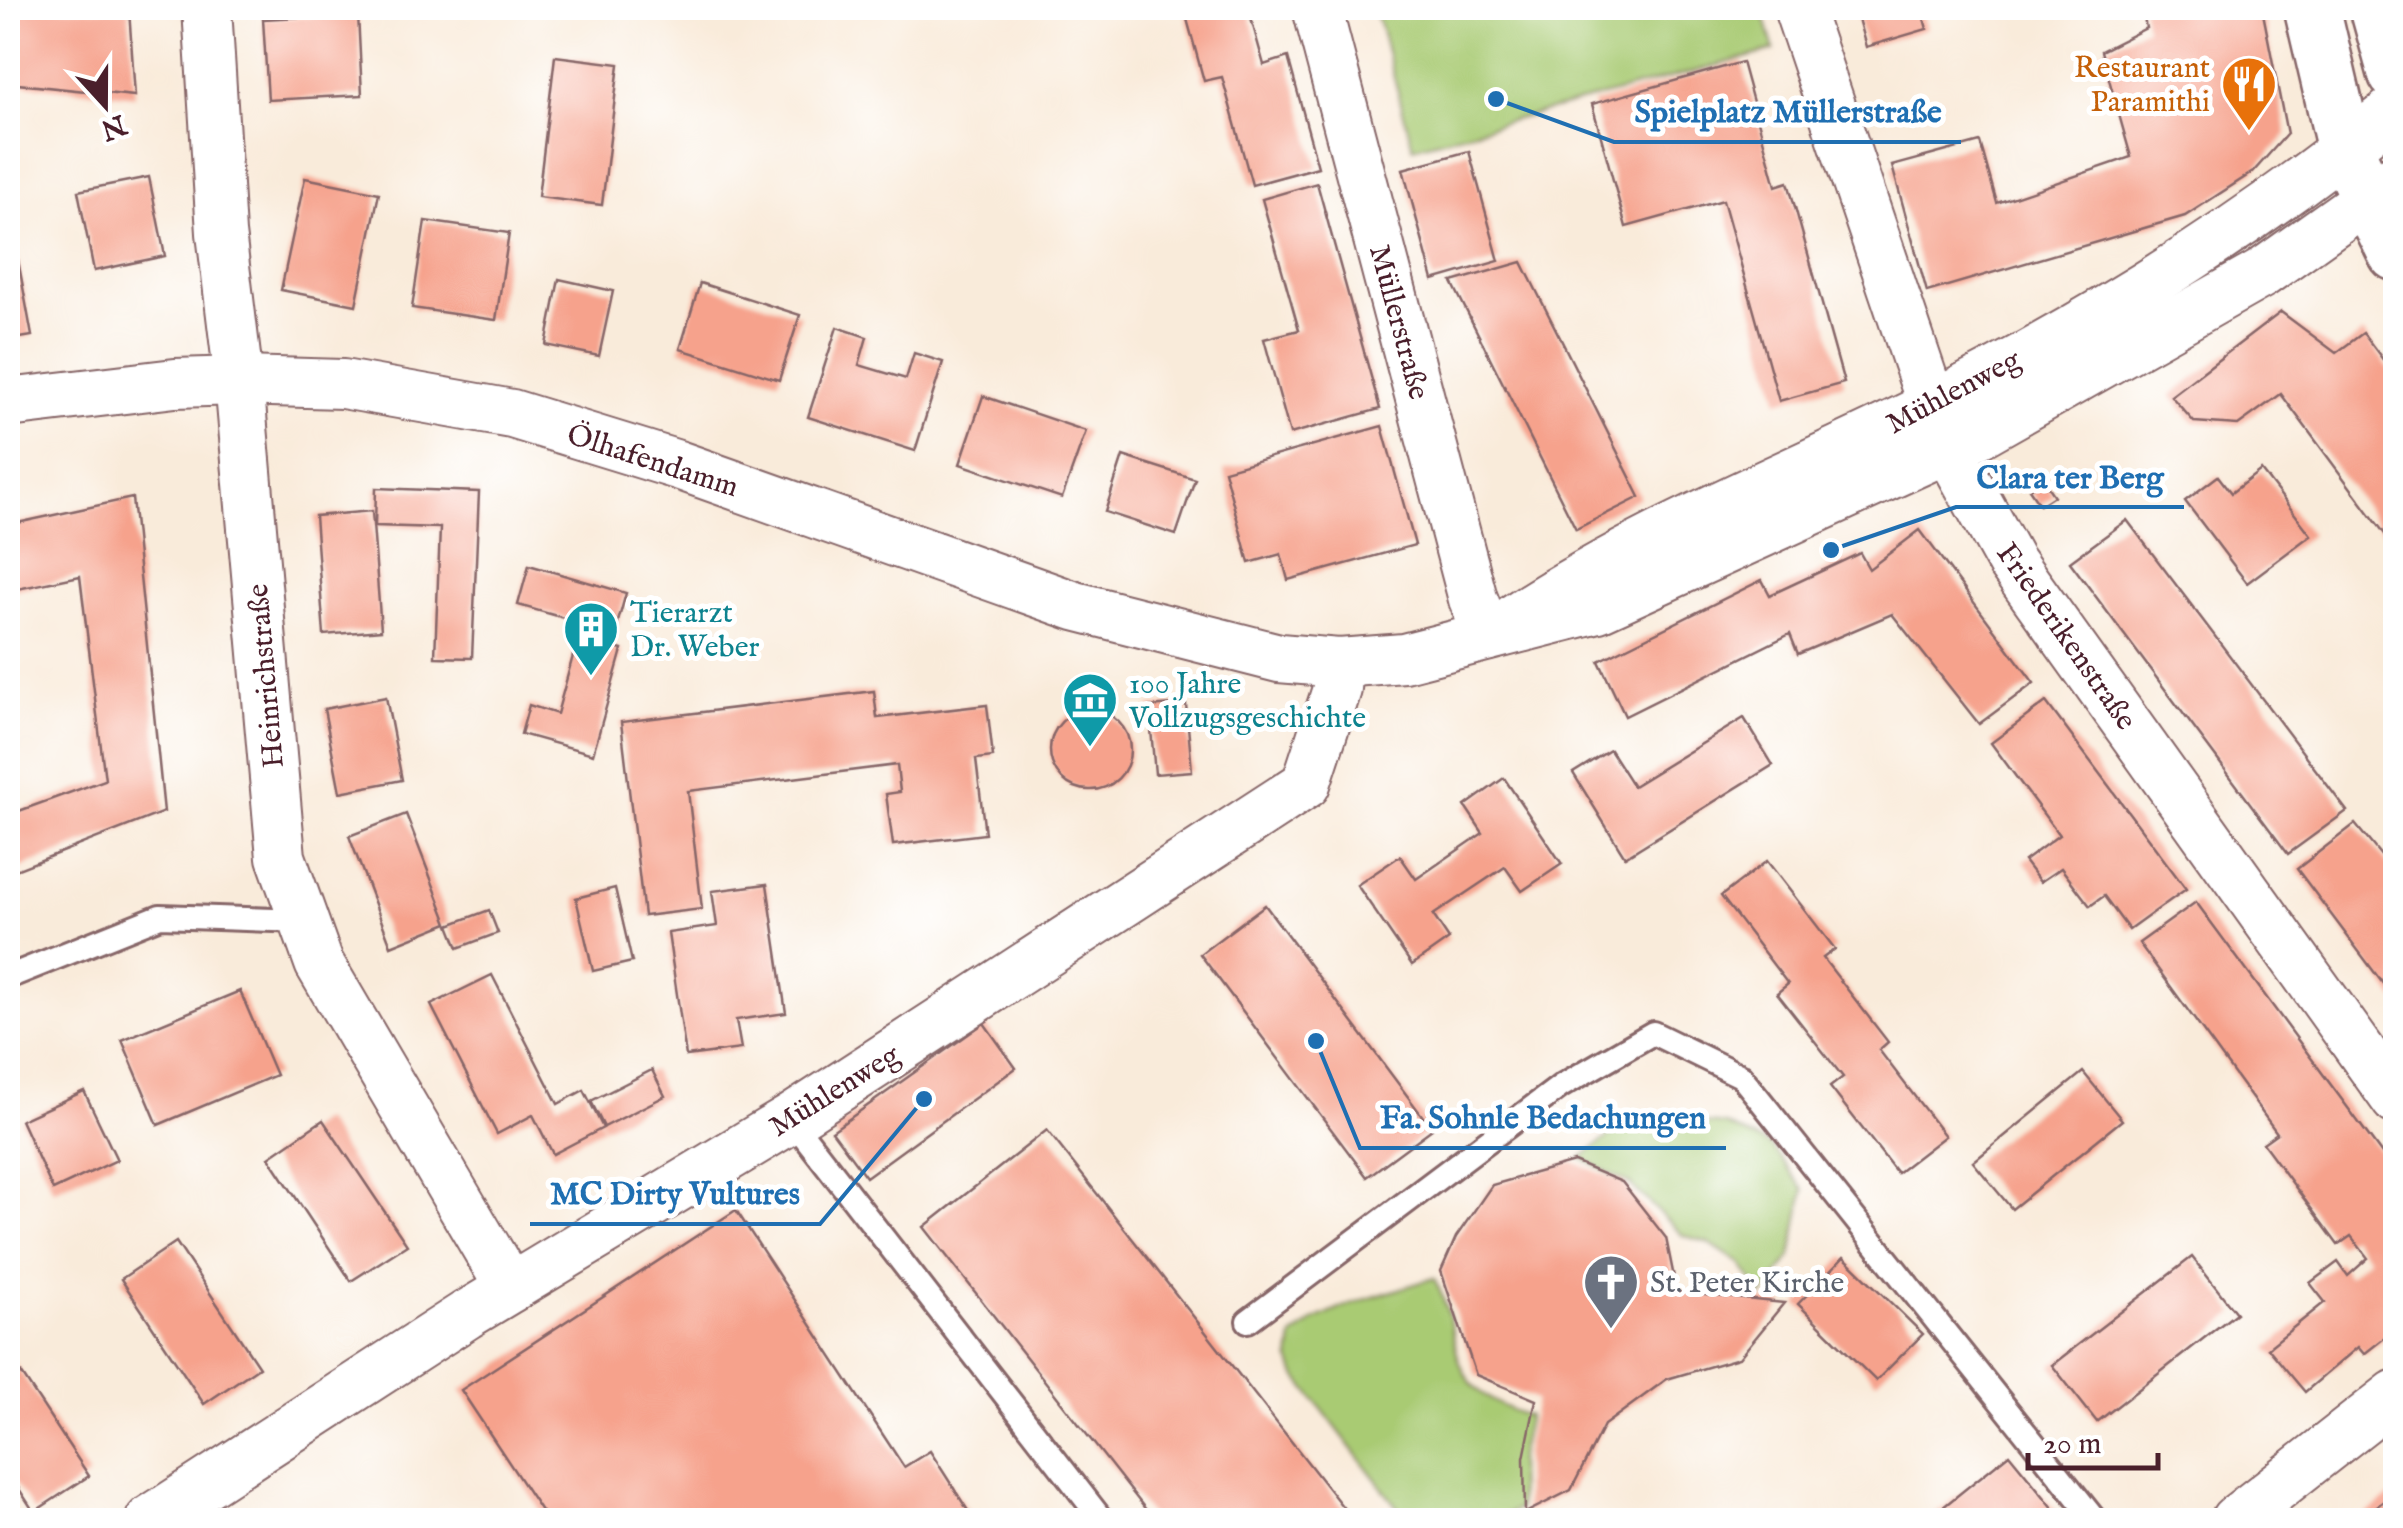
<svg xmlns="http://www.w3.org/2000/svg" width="2403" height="1528" viewBox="0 0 2403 1528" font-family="'IM FELL English',serif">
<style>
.green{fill:#a9cb73;stroke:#7a754f;stroke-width:2.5}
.building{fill:#f6a28c}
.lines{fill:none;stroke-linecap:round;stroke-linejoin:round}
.lane-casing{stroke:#876668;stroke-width:28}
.street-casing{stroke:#876668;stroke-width:52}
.secondary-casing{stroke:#876668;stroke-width:60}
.lane{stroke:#fff;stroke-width:22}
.street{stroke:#fff;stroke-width:48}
.secondary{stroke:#fff;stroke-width:55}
.labels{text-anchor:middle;stroke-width:10;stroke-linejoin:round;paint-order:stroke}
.food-label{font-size:30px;fill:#c56008;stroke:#fff;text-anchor:end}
.street-label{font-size:30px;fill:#4a1f2b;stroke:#fff}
.culture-label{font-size:30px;fill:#0d838f;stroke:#fff;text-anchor:start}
.worship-label{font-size:30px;fill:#5b616d;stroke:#fff;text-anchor:start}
.leader{fill:none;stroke:#1f6fb2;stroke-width:4}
.callout-dot{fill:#1f6fb2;stroke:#fff;stroke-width:4}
.callout-label{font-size:32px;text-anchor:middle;font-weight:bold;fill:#1f6fb2;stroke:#fff;stroke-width:10;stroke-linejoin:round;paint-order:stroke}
</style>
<rect width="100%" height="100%" fill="#fff"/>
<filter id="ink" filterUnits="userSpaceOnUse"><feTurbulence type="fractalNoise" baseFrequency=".01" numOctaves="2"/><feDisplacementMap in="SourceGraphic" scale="20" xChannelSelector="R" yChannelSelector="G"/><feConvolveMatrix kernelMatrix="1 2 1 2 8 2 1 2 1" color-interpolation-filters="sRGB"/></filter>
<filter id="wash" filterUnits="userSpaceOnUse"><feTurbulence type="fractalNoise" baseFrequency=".0048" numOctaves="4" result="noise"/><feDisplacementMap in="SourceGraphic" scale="40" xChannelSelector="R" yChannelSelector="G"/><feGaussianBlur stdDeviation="2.25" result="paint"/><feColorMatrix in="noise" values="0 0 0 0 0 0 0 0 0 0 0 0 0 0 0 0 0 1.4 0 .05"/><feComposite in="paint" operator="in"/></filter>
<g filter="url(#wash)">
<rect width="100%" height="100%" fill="#f9ebda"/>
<!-- green -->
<g class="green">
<polygon points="1375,8 1762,8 1774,50 1413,147"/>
<path d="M1660 1118 1726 1125 1771 1146 1804 1190 1791 1257 1762 1296 1741 1264 1709 1243 1682 1235 1630 1184 1581 1158C1605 1136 1628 1125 1660 1118Z"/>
<path d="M1434 1278C1468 1343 1436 1387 1528 1416L1518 1461 1519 1509 1496 1520H1407L1295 1374 1290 1359 1293 1337 1313 1321 1351 1304Z"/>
</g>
<g id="blocks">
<!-- building -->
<g class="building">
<polygon points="8,8 129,10 135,96 8,83"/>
<polygon points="1184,8 1248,8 1264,65 1288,57 1318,167 1252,185 1222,77 1204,81"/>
<polygon points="1855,8 1921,8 1927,29 1866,47"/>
<polygon points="2142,8 2262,8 2287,134 2253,172 2185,216 1927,292 1892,166 1980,142 1997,203 2131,157 2101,51 2146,28"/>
<polygon points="358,14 362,95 268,100 263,19"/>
<polygon points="555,56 619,64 602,205 538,197"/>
<polygon points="1742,62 1776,186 1788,182 1844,383 1779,401 1723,200 1626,227 1592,104"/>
<polygon points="1469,151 1499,261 1433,280 1403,169"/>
<polygon points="149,177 165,256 94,271 78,191"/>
<polygon points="305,178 379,193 356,305 281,290"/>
<polygon points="1317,183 1380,409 1290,434 1264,339 1299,330 1262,199"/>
<polygon points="425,221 509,233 496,320 412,308"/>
<polygon points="14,238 32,336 8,340 8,239"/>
<polygon points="1522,262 1640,497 1576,529 1452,282"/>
<polygon points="559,279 613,291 599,356 546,345"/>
<polygon points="700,283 800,315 779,380 680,349"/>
<polygon points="2281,312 2336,353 2363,333 2396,377 2396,549 2281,394 2238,425 2194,422 2171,396"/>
<polygon points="837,327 867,337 859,365 906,379 914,353 943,362 915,451 808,417"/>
<polygon points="983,396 1086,431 1062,498 960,464"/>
<polygon points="1382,426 1415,545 1288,580 1281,554 1249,563 1224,470"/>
<polygon points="1123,456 1195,479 1176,535 1105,512"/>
<polygon points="2261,470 2311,535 2247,583 2185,501 2218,476 2231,493"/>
<polygon points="2043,480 2054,496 2040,505 2029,489"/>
<polygon points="376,488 479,492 472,658 435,657 440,528 375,526"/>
<polygon points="132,498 164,812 8,873 8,815 105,780 80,576 8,591 8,525"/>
<polygon points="372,511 381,630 324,635 315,516"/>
<polygon points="2127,520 2347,811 2288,854 2070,562"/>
<polygon points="1920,530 2034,683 1979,724 1892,614 1798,654 1790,634 1625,716 1599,661 1762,580 1770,595 1860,553 1869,569"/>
<polygon points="529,565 626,593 611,647 622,650 593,754 521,734 529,705 557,714 582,623 518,605"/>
<polygon points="874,691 877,718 987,705 993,757 976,759 985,834 893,845 886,794 900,792 897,765 688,791 702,909 644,916 621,722"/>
<polygon points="386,697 402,780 340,792 324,709"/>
<polygon points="2046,702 2186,889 2129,930 2104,896 2090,906 2061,868 2040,882 2024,861 2059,835 1991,743"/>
<polygon points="1186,704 1192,771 1155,774 1149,707"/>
<circle cx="1090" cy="750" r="40"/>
<polygon points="1744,718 1773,765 1625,857 1573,773 1610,750 1633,786"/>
<polygon points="1504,778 1562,864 1522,891 1505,867 1433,915 1449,939 1412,965 1357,885 1400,856 1416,879 1483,833 1465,806"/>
<polygon points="406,814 448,923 391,946 349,836"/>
<polygon points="2355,824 2396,874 2396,1001 2297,869"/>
<polygon points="1767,861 1835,949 1823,958 1888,1042 1879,1050 1945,1136 1897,1173 1830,1087 1843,1077 1777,993 1788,984 1721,896"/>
<polygon points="767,884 786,1013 736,1020 741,1049 686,1056 668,933 717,926 712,891"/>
<polygon points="615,888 632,962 593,971 576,898"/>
<polygon points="2196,902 2396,1173 2396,1329 2364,1354 2358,1347 2305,1392 2268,1348 2325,1302 2310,1283 2338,1262 2348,1276 2368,1258 2351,1236 2338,1245 2263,1143 2277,1133 2139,943"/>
<polygon points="1265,905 1432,1129 1367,1177 1200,954"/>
<polygon points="489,910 498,933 458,948 449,925"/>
<polygon points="492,975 558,1104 584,1090 603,1128 553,1154 533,1115 497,1134 431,1005"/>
<polygon points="240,991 276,1075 158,1125 122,1040"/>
<polygon points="984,1023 1016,1068 866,1177 832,1131"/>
<polygon points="652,1070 665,1096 604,1127 591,1101"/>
<polygon points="2083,1072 2122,1120 2012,1209 1973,1162"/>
<polygon points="84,1091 117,1160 53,1190 21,1120"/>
<polygon points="323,1120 407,1245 351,1281 269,1157"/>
<polygon points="1047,1130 1353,1520 1154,1520 924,1227"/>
<polygon points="1574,1162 1622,1182 1666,1238 1677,1292 1784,1303 1739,1358 1667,1379 1604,1425 1571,1490 1525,1513 1524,1458 1536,1400 1476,1375 1441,1271 1456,1237 1492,1185"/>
<polygon points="736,1210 904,1467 930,1451 974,1520 547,1520 461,1390"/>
<polygon points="176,1242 259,1367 204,1404 121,1279"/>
<polygon points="1844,1257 1923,1334 1876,1381 1798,1304"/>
<polygon points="2192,1257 2236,1313 2097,1422 2052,1365"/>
<polygon points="8,1353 89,1476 34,1512 8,1472"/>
<polygon points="2009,1454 2063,1520 1927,1520"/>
<polygon points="2396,1492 2396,1520 2358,1520"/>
</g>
</g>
</g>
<g filter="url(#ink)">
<use href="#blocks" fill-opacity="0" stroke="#876668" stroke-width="2.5"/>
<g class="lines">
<!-- lane casing -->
<g class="lane-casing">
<g id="lane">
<polyline points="8,977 160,916 304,921"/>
<polyline points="791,1119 1102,1520"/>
<polyline points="1248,1321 1561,1086 1653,1033 1741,1076 2095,1520"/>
</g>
</g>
<!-- street casing -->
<g class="street-casing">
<g id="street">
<polyline points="207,8 221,233 239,381 281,857 319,963 510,1288"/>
<polyline points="1317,8 1473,599 1488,636"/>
<polyline points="1798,8 1932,405 1959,468 2011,562 2396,1100"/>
<polyline points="8,403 175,383 239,381 343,384 512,414 678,465 1075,606 1279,658 1339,663 1404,658 1598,608 1975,436 2261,274 2396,178"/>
<path d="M1516 617C1645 532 1791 476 1929 407 2094 324 2252 225 2396 108"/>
<polyline points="150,1520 466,1315 791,1119 1306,784 1337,689 1339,663"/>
<polyline points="2235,1520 2396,1394"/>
</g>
</g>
<!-- secondary casing -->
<g class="secondary-casing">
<g id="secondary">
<polyline points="2312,8 2345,149 2396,253"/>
<polyline points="2378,8 2396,73"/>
</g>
</g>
<!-- lane -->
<use href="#lane" class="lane"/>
<!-- street -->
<use href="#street" class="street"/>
<!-- secondary -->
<use href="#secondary" class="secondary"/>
</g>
</g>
<!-- icons -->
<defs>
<g id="restaurant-pin" transform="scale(2.875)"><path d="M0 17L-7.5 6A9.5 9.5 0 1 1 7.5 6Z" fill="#e8710a" stroke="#fff"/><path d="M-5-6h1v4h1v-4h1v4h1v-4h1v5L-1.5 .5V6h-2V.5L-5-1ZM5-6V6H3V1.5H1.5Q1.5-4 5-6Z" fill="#fff"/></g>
<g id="building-pin" transform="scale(2.875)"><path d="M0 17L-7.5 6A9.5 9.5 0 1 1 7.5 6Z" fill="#0f9aa8" stroke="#fff"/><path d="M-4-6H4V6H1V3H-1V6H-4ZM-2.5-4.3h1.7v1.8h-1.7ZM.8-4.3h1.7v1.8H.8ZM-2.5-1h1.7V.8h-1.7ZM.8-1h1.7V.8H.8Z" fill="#fff"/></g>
<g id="museum-pin" transform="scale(2.875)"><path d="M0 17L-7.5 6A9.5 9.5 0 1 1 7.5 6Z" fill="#0f9aa8" stroke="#fff"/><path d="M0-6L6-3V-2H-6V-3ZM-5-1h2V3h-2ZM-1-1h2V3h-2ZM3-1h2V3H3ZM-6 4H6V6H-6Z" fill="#fff"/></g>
<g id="church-pin" transform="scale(2.875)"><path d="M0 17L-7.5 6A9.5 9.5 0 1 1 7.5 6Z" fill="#6b7280" stroke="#fff"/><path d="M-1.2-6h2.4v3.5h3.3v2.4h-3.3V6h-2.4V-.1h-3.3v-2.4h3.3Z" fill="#fff"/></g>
</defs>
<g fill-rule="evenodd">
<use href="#restaurant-pin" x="2249" y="84"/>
<use href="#building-pin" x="591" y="629"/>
<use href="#museum-pin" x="1090" y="700"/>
<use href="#church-pin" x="1611" y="1282"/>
</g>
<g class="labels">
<!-- food labels -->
<g class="food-label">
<text x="2210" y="77">Restaurant<tspan x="2210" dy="34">Paramithi</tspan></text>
</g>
<!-- street labels -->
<g class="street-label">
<text transform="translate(1400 322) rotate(75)" y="10">Müllerstraße</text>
<text transform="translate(1953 391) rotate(-28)" y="10">Mühlenweg</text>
<text transform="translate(653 460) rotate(18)" y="10">Ölhafendamm</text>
<text transform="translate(2067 636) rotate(55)" y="10">Friederikenstraße</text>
<text transform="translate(265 676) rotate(-95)" y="10">Heinrichstraße</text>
<text transform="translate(834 1090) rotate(-32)" y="10">Mühlenweg</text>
</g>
<!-- culture labels -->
<g class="culture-label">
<text x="630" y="622">Tierarzt<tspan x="630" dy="34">Dr. Weber</tspan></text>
<text x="1129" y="693">100 Jahre<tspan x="1129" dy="34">Vollzugsgeschichte</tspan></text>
</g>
<!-- worship labels -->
<g class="worship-label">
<text x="1650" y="1292">St. Peter Kirche</text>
</g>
</g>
<!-- callouts -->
<path class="leader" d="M1496 99L1614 142H1961M1831 550L1956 507H2184M1316 1041L1360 1148H1726M924 1099L820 1224H530"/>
<g class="callout-dot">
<circle cx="1496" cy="99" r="10"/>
<circle cx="1831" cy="550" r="10"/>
<circle cx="1316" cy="1041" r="10"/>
<circle cx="924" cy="1099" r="10"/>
</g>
<g class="callout-label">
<text x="1788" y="122">Spielplatz Müllerstraße</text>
<text x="2070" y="488">Clara ter Berg</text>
<text x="1543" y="1128">Fa. Sohnle Bedachungen</text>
<text x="675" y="1204">MC Dirty Vultures</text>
</g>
<!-- margin -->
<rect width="2403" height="1528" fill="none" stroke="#fff" stroke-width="40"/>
<!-- north arrow -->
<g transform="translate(105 105) rotate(159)" stroke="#ffffff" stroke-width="8" paint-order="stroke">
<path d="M0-8L18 38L0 25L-18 38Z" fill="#4a1f2b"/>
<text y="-15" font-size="28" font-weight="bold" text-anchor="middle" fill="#4a1f2b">N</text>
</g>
<!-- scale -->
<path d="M2028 1453v15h130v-15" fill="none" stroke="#4a1f2b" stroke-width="5"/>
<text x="2043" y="1453" font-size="30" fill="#4a1f2b" stroke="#ffffff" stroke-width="8" paint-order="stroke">20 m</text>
</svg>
